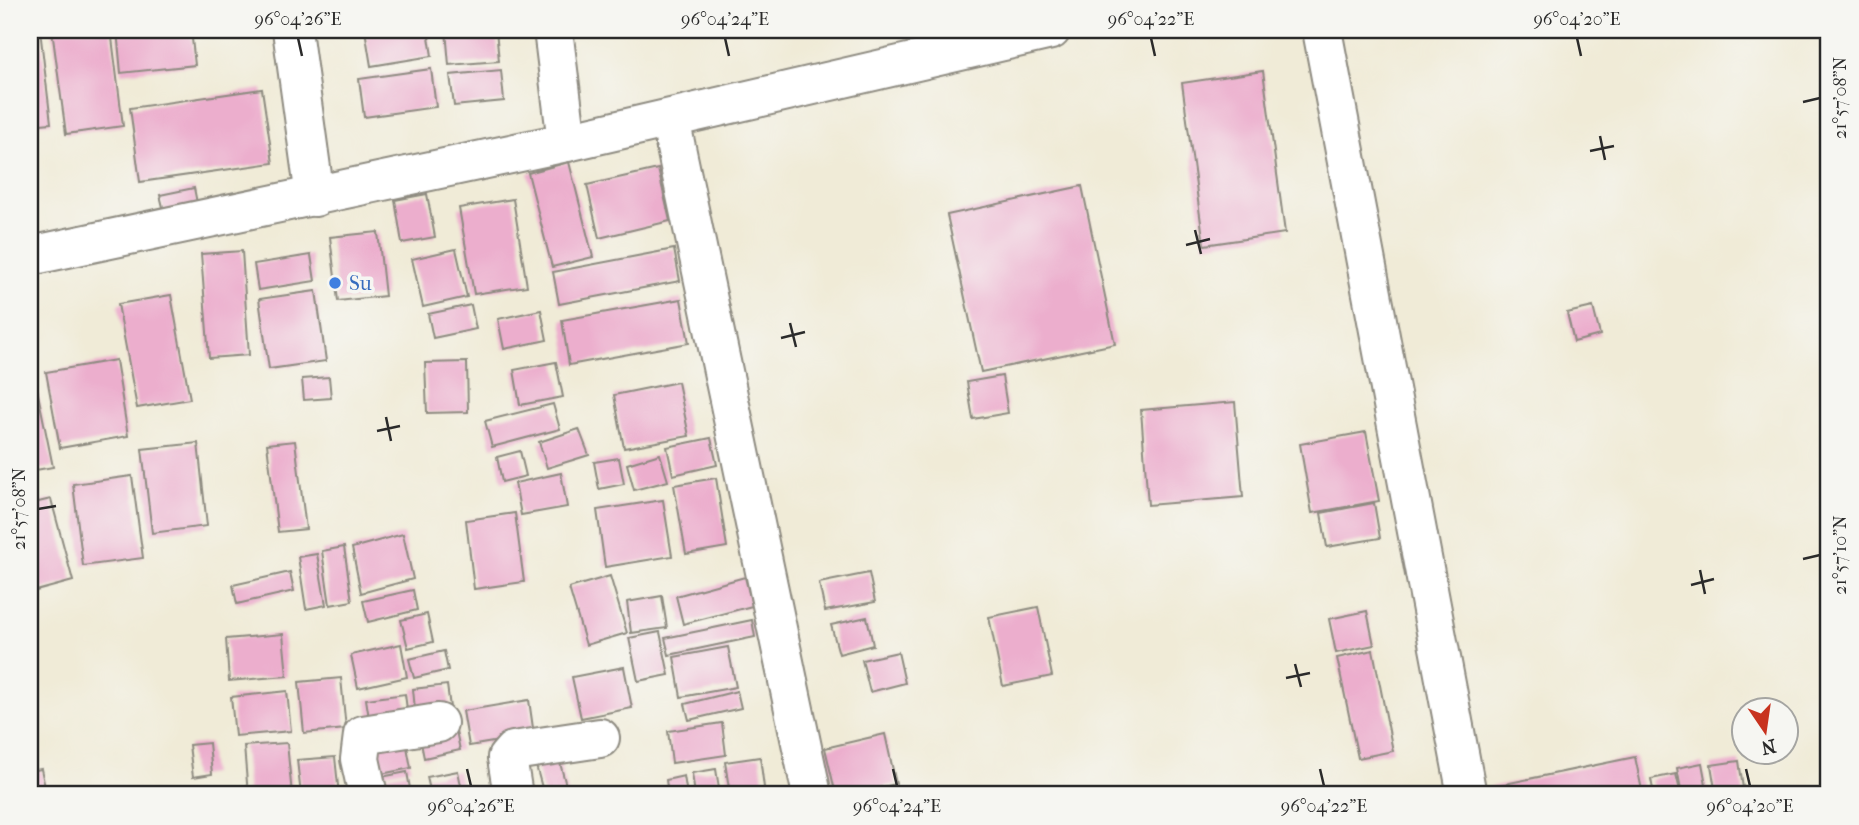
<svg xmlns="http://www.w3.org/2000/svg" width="1859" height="825" viewBox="0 0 1859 825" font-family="'IM FELL French Canon',serif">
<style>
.building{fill:#ecaecd}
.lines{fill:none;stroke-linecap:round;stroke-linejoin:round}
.minor-casing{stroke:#8e8b81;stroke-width:42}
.minor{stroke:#fff;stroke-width:38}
.ticks{fill:none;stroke:#2b2b2b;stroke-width:2.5}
.shop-dot{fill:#3f7fe0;stroke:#f6f6f2;stroke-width:2.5}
.labels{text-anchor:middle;stroke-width:7;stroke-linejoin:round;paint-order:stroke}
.shop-label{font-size:21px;fill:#366cbe;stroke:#f6f6f2;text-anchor:start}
.neatline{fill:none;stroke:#2b2b2b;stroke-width:2.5}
.ticks-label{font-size:18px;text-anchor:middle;fill:#2b2b2b}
</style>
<rect width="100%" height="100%" fill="#f6f6f2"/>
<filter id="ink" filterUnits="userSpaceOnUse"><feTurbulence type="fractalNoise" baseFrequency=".0143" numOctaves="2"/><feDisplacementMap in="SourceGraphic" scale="14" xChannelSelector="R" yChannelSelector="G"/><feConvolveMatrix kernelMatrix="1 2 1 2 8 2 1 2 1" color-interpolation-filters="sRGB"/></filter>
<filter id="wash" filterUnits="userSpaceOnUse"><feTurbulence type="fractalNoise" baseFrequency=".00686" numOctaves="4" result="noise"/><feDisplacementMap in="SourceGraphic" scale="28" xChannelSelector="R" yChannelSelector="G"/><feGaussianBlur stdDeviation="1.57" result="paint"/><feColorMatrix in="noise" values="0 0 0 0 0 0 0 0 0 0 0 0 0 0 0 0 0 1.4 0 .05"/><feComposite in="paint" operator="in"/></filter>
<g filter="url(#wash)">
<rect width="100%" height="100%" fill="#f0ebd7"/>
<g id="blocks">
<!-- building -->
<g class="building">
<polygon points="30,30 40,30 51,123 30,125"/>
<polygon points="52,30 111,30 123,126 66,134"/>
<polygon points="117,30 191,30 195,65 121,73"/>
<polygon points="365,30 428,30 432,56 371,66"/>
<polygon points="446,30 496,30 499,61 449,65"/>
<polygon points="431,69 436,107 364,117 359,79"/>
<polygon points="501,70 504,101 454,106 450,75"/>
<polygon points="1263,71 1285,233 1204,245 1182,83"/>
<polygon points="262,89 273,163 140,182 130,108"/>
<polygon points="569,162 593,257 552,267 528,173"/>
<polygon points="658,169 670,221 599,238 587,185"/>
<polygon points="1082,186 1115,344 981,372 947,215"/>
<polygon points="194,188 198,208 165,215 160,195"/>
<polygon points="427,194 435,237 402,243 395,200"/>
<polygon points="513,199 527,286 474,294 459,208"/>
<polygon points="378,232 385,296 338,301 330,237"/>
<polygon points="456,249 467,297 423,307 412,259"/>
<polygon points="674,249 680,281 559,304 553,272"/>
<polygon points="242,251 249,355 209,358 201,254"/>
<polygon points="311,255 315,281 258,290 254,264"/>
<polygon points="316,291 326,361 269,369 259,299"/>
<polygon points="171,295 190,399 137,408 118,304"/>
<polygon points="681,299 689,343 569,365 562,320"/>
<polygon points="471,305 476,329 433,338 428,314"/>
<polygon points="1593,307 1600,335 1574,342 1567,313"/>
<polygon points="541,310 547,340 504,349 498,319"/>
<polygon points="30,355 53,467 30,471"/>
<polygon points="116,360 128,436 60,448 46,372"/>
<polygon points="467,362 468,412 427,413 425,363"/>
<polygon points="556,362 563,397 520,405 514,370"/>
<polygon points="1002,376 1008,413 973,419 967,382"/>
<polygon points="329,377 331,398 304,400 302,379"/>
<polygon points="678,382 689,436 624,448 614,395"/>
<polygon points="1235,402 1243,497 1148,505 1141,410"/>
<polygon points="553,404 560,429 492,447 485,421"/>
<polygon points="579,429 589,455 547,468 539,442"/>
<polygon points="1366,432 1379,501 1312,513 1300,444"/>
<polygon points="711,438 717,465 673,475 667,447"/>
<polygon points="295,441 306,529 278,532 267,444"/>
<polygon points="198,443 207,526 152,533 142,449"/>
<polygon points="520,451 526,476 502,482 497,457"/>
<polygon points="660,454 668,481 634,490 627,464"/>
<polygon points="619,458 624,484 599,489 594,462"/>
<polygon points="561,473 567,507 521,515 515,483"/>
<polygon points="132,476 143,558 83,566 73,484"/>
<polygon points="716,478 727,547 686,554 674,485"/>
<polygon points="51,499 73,581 36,591 30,567 30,504"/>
<polygon points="663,500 672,556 605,567 597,510"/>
<polygon points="1374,503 1380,538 1327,547 1321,513"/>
<polygon points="515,513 524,582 474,589 466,520"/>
<polygon points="403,534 413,579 361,593 352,548"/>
<polygon points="344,547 352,601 330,605 322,551"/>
<polygon points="317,554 326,605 306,609 298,557"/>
<polygon points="290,572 294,591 237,604 233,585"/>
<polygon points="869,573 875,602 825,611 819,583"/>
<polygon points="610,576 627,633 586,645 569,588"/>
<polygon points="745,577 752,606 683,624 676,596"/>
<polygon points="413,590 417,610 368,622 363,601"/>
<polygon points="662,596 667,628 631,633 627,602"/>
<polygon points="1038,607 1052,676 1003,686 989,617"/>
<polygon points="1367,611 1374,645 1336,653 1329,619"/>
<polygon points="427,614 433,642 408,648 401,620"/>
<polygon points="867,617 873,645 839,654 831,625"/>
<polygon points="752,620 755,637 669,655 665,638"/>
<polygon points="660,632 669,675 638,681 629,638"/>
<polygon points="283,634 287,676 229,681 226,639"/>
<polygon points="401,644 407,677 358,688 351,655"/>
<polygon points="728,647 736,687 681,697 674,657"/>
<polygon points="1373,650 1393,751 1358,758 1337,658"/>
<polygon points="444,651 448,670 414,678 409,659"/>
<polygon points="898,652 905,683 870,692 862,660"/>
<polygon points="624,667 632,708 581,718 572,677"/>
<polygon points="341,678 346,729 304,733 299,682"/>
<polygon points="447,685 451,715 416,720 413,689"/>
<polygon points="287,691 291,731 235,736 231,697"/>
<polygon points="737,691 741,708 689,720 685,704"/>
<polygon points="405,694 409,725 371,731 366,699"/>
<polygon points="529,700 534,735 469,746 463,711"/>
<polygon points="454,721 460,750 424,758 418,728"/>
<polygon points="722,723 726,755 672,763 668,731"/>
<polygon points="885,734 896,784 848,795 836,795 825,748"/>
<polygon points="405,736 411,768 371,776 365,745"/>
<polygon points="209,743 212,774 193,777 189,745"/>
<polygon points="287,743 292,795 248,795 244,746"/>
<polygon points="556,748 568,793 544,795 533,755"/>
<polygon points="335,757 339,795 301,795 297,760"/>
<polygon points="760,757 765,795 730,795 725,762"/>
<polygon points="1635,757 1643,795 1492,795 1490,787"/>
<polygon points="1739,761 1744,795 1716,795 1711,765"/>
<polygon points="1702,763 1708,795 1682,795 1677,768"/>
<polygon points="41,769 45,787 30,790 30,771"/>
<polygon points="716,769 720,795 695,795 692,773"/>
<polygon points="458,771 463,795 431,795 427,777"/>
<polygon points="407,772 411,794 380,795 376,778"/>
<polygon points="1676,774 1681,795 1654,795 1651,779"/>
<polygon points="684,776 687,795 668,795 666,780"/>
<polygon points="514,781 516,795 484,795 483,787"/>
</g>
</g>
</g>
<g filter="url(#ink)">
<use href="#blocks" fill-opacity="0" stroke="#8e8b81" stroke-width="2"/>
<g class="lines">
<!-- minor casing -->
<g class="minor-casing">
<g id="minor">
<polyline points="292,30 315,197"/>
<polyline points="553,30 567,142"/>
<polyline points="1322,30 1467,795"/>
<polyline points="670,119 812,795"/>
<polyline points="30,256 567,142 1051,30"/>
<polyline points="368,795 360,759 363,735 438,723"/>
<polyline points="513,795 507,758 513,751 600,738"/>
</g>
</g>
<!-- minor -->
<use href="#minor" class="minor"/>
</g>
</g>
<!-- ticks -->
<path class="ticks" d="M298 38 302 56M725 38 729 56M1151 38 1155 56M1577 38 1581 56M1803 102 1820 98M1600 136 1605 160M1590 151 1614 146M1195 230 1201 254M1186 245 1210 239M790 323 796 347M781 338 805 332M386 417 391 441M377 431 400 426M38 509 56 506M1803 559 1820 555M1700 570 1705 594M1691 585 1714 579M1295 664 1301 687M1286 678 1310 673M467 769 471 786M893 769 897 786M1320 769 1324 786M1746 769 1750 786"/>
<!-- markers -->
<circle class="shop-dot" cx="335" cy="283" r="7"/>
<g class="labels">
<!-- shop labels -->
<g class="shop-label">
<text x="349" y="290">Su</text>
</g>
</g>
<!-- margin -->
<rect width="1859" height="825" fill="none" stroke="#f6f6f2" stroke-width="77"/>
<!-- north arrow -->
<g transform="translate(1765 731) rotate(167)"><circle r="33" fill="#f6f6f2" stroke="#a5a5a2" stroke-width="2"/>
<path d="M0-5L12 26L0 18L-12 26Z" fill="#c8321e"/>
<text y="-10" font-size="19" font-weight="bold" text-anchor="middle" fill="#2b2b2b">N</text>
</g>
<rect x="38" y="38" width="1782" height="748" class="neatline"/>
<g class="ticks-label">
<text x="298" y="25">96°04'26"E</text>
<text x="725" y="25">96°04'24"E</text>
<text x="1151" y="25">96°04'22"E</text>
<text x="1577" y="25">96°04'20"E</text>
<text transform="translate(1840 98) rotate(-90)" y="6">21°57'08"N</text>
<text transform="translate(19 509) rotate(-90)" y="6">21°57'08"N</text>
<text transform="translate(1840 555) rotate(-90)" y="6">21°57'10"N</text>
<text x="471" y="812">96°04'26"E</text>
<text x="897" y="812">96°04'24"E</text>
<text x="1324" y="812">96°04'22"E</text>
<text x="1750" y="812">96°04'20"E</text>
</g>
</svg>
